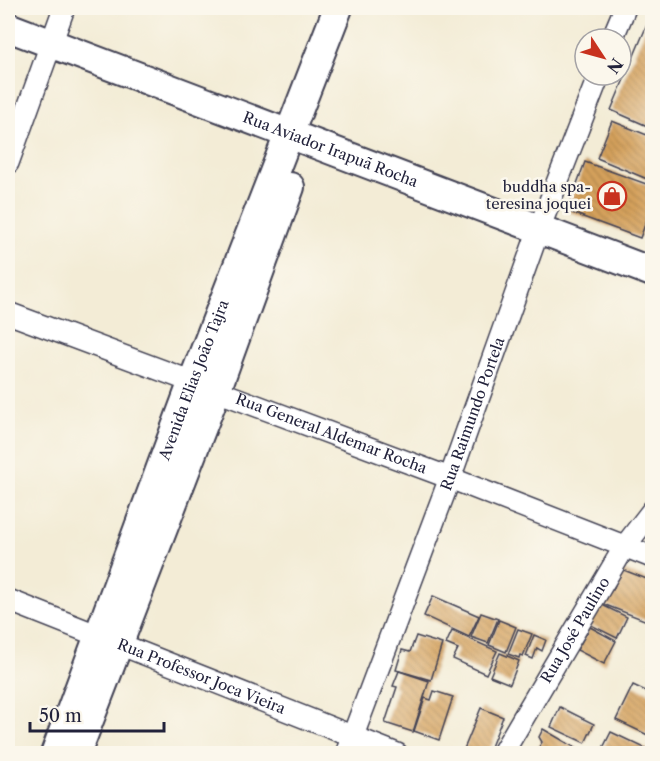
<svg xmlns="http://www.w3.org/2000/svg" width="660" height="761" viewBox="0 0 660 761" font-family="'Libre Caslon Text',serif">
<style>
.building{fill:url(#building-back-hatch)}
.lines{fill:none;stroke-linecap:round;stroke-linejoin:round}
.street-casing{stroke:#414052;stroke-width:24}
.secondary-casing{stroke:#414052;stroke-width:32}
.street{stroke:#fff;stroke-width:21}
.secondary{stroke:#fff;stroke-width:28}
.labels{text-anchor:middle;stroke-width:5;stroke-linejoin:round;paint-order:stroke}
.street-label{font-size:15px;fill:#22223b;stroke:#fbf7ec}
.poi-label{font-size:15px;fill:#22223b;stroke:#fbf7ec;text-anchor:end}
</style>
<defs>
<pattern id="building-back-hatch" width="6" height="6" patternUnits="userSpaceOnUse" patternTransform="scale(1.5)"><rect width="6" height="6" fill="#d5a15b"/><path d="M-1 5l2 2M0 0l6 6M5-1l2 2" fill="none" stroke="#ac834c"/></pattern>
</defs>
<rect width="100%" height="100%" fill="#fbf7ec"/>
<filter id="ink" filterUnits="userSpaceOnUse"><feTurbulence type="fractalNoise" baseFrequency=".0167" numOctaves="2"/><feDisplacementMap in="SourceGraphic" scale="12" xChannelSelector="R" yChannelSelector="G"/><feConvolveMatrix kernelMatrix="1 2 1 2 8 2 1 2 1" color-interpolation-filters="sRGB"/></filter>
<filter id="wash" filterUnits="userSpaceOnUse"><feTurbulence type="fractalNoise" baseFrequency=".008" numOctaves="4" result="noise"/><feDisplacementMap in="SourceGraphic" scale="24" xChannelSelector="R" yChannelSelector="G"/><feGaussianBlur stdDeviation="1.35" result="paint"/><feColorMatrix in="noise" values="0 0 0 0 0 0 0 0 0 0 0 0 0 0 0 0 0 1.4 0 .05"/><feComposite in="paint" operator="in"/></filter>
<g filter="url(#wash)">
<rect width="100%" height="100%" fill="#f3ecd6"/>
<g id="blocks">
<!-- building -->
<g class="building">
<polygon points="652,13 652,128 611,110"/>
<polygon points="612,121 652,137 652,181 597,158"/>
<polygon points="585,162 652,186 652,206 640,238 567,211"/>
<polygon points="621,569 652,581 652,623 603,604 609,588 613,590"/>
<polygon points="433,596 479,616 469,637 424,616"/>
<polygon points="600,604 627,617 617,638 589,624"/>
<polygon points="481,613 498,619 488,643 471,637"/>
<polygon points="499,620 516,627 506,652 489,645"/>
<polygon points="590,627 616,641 604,664 577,650"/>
<polygon points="518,629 532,634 523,656 520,655 519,658 508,654"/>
<polygon points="452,631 497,651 486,674 453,659 458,649 446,644"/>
<polygon points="534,635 546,640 542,651 537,648 533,659 526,656"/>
<polygon points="416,636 442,644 431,680 396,670 402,650 410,652"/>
<polygon points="500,653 519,661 510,684 490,676"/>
<polygon points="399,671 429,681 413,732 385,723 397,687 393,686"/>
<polygon points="633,685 652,694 652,737 616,720"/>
<polygon points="434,691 453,697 439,740 414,731 425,698 431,700"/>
<polygon points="560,707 594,724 585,743 551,727"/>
<polygon points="481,708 503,717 488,754 462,754"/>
<polygon points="543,729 586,754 538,754 536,752 542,742 539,737"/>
<polygon points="611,732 649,750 647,754 610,754 602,750"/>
<polygon points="520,748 531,754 517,754"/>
</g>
</g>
</g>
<g filter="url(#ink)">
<use href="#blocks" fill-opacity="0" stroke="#414052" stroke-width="1.5"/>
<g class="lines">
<!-- street casing -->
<g class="street-casing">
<g id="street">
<polyline points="612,39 625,8"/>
<polyline points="8,163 64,8"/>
<path id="s1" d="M8 313 450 478 652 557"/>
<path id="s2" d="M8 600 397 754"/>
<path id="s3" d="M346 754 450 478 539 229 599 75"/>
<path id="s4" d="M502 754 625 546 652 511"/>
</g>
</g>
<!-- secondary casing -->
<g class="secondary-casing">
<g id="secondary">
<path id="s5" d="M8 27 652 272"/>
<path id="s6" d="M55 754 193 381 338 8"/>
<polyline points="76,754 216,391 290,187"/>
</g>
</g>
<!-- street -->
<use href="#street" class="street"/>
<!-- secondary -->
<use href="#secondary" class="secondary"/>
</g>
</g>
<!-- icons -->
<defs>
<g id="shop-ring" transform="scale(1.5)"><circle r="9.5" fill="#fbf7ec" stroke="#c8321e" stroke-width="1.5"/><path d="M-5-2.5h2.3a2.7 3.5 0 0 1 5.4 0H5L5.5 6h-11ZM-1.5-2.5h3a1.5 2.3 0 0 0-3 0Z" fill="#c8321e"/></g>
</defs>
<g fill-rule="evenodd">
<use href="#shop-ring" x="612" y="196"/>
</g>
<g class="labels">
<!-- street labels -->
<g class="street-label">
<text dy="5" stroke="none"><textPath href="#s5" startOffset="345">Rua Aviador Irapuã Rocha</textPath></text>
<text dy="5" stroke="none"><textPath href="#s6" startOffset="399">Avenida Elias João Tajra</textPath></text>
<text dy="5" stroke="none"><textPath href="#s3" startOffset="363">Rua Raimundo Portela</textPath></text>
<text dy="5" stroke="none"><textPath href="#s1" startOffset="345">Rua General Aldemar Rocha</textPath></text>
<text dy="5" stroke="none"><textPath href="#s4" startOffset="144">Rua José Paulino</textPath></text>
<text dy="5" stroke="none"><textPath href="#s2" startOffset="208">Rua Professor Joca Vieira</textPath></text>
</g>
<!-- poi labels -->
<g class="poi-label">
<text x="591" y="192">buddha spa-<tspan x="591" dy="17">teresina joquei</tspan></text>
</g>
</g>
<!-- margin -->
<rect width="660" height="761" fill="none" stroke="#fbf7ec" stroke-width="30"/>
<!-- north arrow -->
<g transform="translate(603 57) rotate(126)"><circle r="28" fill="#fbf7ec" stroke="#a4a2a5" stroke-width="1.5"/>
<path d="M0-4.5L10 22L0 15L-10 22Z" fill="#c8321e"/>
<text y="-9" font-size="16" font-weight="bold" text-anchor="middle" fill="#22223b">N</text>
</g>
<!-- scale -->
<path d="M30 722v9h134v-9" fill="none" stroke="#22223b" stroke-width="3"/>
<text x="39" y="722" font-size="18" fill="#22223b" stroke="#fbf7ec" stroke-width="4.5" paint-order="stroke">50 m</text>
</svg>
